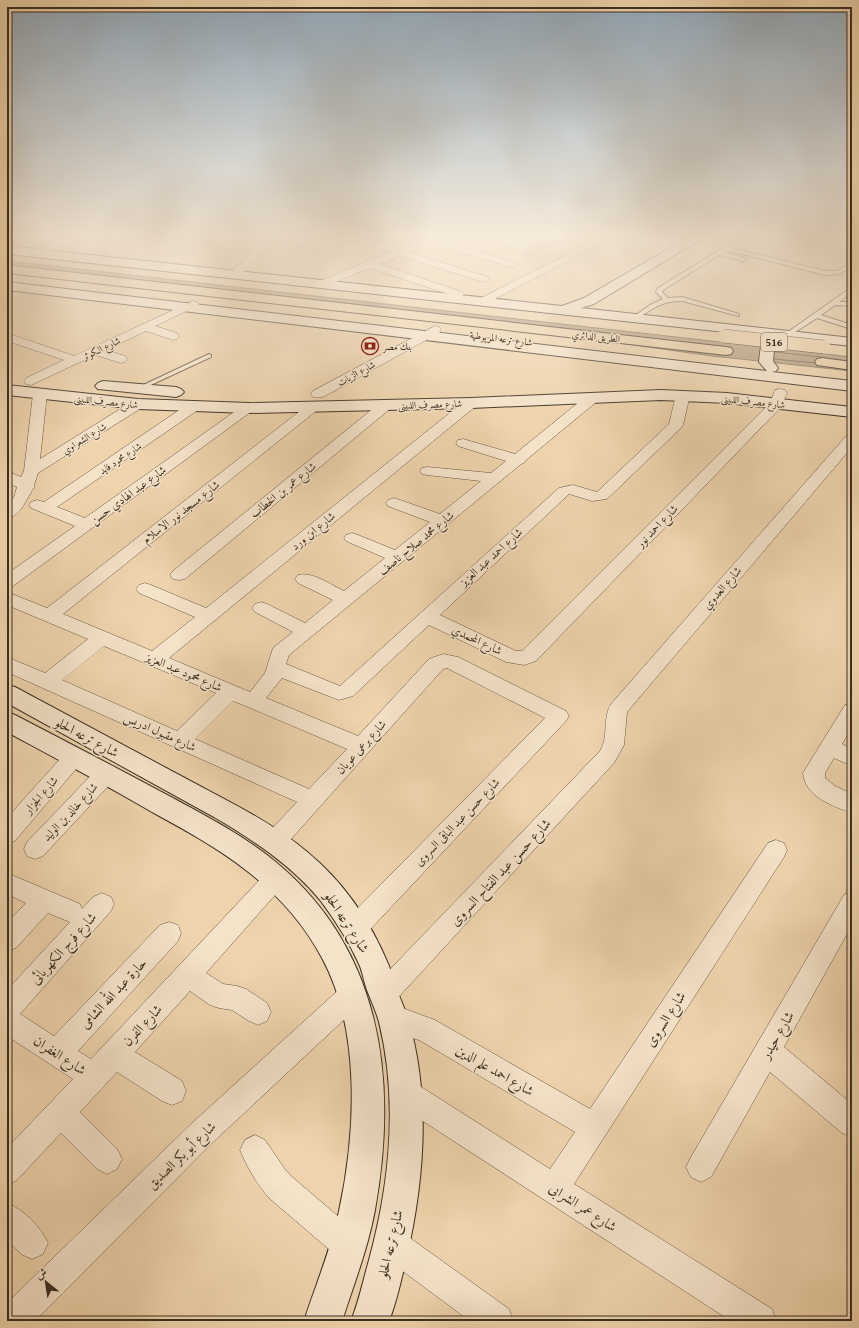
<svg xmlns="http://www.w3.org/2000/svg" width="859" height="1328" viewBox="0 0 859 1328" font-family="'Gentium Book Plus',Amiri,serif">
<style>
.water{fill:#b19b7d;stroke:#817059}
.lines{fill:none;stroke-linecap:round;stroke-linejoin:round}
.shore{stroke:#766550;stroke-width:1}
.lane-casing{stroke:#675844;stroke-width:2}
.street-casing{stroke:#675844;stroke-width:1}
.secondary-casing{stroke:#3a2f22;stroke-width:2}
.highway-casing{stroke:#3a2f22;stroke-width:2}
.lane{fill:#f4e2c9;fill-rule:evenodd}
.street{fill:#f4e2c9;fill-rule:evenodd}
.secondary{fill:#f4e2c9;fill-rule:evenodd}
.highway{fill:#eed3ac;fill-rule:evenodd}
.highway-bridge-casing{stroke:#3a2f22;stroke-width:14;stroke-linecap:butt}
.highway-bridge{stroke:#eed3ac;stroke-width:13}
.labels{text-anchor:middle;stroke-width:3;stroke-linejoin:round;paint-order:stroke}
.far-street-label{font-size:10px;fill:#3a2f22;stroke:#f4e2c9}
.far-poi-label{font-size:10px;fill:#3a2f22;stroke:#f4e2c9;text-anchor:start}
.shield{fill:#f4e2c9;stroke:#726554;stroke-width:1}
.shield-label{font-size:11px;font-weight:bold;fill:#3a2f22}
.street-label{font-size:12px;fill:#3a2f22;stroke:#f4e2c9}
.near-street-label{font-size:14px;fill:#3a2f22;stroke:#f4e2c9}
</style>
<rect width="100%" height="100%" fill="#eed3ac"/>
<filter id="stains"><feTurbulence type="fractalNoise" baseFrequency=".005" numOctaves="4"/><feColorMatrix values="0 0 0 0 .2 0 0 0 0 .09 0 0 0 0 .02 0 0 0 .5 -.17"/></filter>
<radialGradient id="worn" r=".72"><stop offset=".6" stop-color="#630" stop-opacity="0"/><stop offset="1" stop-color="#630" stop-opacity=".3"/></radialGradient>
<!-- water -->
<polygon class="water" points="7,261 852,357 852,371 712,356 597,340 7,271"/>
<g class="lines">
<!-- shore -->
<g class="shore">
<polyline points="775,352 821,357"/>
<polyline points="774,359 815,363"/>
</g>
<!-- lane casing -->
<g class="lane-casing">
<g id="lane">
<path d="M746 234H752L731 248 825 271H837L852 262V266L840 274 825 275 727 250 723 252 747 259 744 261 719 255 663 290 662 292 668 298 682 297 739 314V316L682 301C664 300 651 309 637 319H633V317L650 305 663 299 656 292 658 288Z"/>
<polygon points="793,234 800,234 795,237 793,236"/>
<polygon points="852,287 852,292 839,302 852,302 852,306 835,305 821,315 852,325 852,329 817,318 789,336 785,336 785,334"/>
<polygon points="209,354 211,355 211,357 142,389 137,388"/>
</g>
</g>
<!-- street casing -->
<g class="street-casing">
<g id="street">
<polygon points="77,234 91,234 90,236 62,245 40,255 32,255 31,253 32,251 54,241"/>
<polygon points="268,234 283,234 317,244 318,246 313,249 275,238 240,276 232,276 231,274 232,272"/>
<polygon points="338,234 352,234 399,249 436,234 449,234 448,236 439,240 517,263 518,265 513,268 430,243 409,252 488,277 489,279 484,282 480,281 400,256 380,264 462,292 464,294 462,296 454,296 370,268 328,285 320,285 319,283 320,281 390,252 339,236"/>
<polygon points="470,234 485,234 536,248 537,250 532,253 471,236"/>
<polygon points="538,234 554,234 566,237 567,239 562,242 539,236"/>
<polygon points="607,234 619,234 487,303 479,303 477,301 479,299"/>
<polygon points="193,301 197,302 199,304 197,306 155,326 177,333 179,336 177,339 173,340 146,331 106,350 125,356 127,359 125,362 121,363 95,355 31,385 26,384 24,381 26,378 64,360 7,341 7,333 74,356"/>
<polygon points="435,326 439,327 441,330 439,333 323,397 313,397 311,394 313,391"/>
<path d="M780 389 785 390 787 393 781 407 536 661 524 665 506 662 429 625 353 696 339 700 282 678 266 698 358 736 429 659 443 654 458 657 566 711 569 716 566 721 364 936 355 939 346 936 343 928 346 920 545 718 447 668 443 669 283 848 275 850 267 848 264 841 267 834 297 802 7 672V657L45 673 88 639 7 605V592L47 608 309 404H319L321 407 63 614 152 651 195 617 139 593 136 589 139 585 145 583 151 585 206 608 466 400H476L478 403 476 406 169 658 250 692 265 673 273 648 293 632 255 612 252 608 255 604 261 602 267 604 305 623 333 600 298 583 295 579 298 575C312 571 331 585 344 591L385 558 346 541 344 538 346 535 352 533 358 535 395 550 430 522 388 506 386 503 388 500 394 498 400 500 440 514 481 481 427 475 422 474 420 471 422 468 427 467 491 473 506 461 458 446 456 443 458 440 463 439 515 454 590 393H600L602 396 600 399 526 460 524 463 521 464 289 655 286 664 340 686 559 488 573 485 597 492 669 424 676 395 678 392H688L690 395 683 425 681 428 607 499 592 501 569 494 440 615 516 651H522L770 403 775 390ZM104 646 216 693 177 731 62 680ZM233 701 246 706 347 749 309 789 195 739Z"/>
<path d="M40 390 45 391 47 394 40 459 133 401H143L145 404 143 407 38 473 34 485 35 486C27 497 22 515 7 519V504L14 497 17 487 7 482V471L21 477 24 471 33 394 35 391Z"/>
<polygon points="386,401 391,402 393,405 391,408 185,579 179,580 173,579 170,575 173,571 381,402"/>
<polygon points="193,403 198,404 200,407 198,410 57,507 85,518 244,405 254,405 256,408 13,586 7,587 7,574 75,526 31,508 29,505 31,502 37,500 44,502 188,404"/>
<path d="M852 434V447L627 712 624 745 614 763 393 1003 384 1006 375 1003 371 994 375 985 600 751C609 737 602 719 611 704L847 435Z"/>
<path d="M852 703V727L842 744 852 749V766L834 758 825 773V778L835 786 852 794V813C833 806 805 797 803 773L845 705Z"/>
<polygon points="74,749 81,751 84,757 81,763 15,841 7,843 7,818 67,751"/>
<polygon points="106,766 114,768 117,774 114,780 43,856 35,859 27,856 24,849 27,842 98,768"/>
<polygon points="776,840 784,843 787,850 784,857 574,1184 772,1309 776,1321 731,1321 395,1103 391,1093 395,1083 405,1079 415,1083 550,1169 575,1132 419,1040 385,1030 381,1021 385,1012 394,1008 405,1009 435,1020 590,1109 768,843"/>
<polygon points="275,869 283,872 287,879 283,886 206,973 223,984 237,986 246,989 267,1003 271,1012 267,1021 258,1025 249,1021 232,1010 219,1008 210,1005 190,991 135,1052 182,1081 186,1091 182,1101 172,1105 162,1101 117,1072 80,1112 117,1149 122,1159 117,1169 107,1174 97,1169 61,1133 17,1180 7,1185 7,1148 73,1079 7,1036 7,990 70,922 48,913 16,948 7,951 7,923 26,903 7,894 7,873 80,904 82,909 93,897 102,893 111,897 114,904 111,911 20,1014 54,1036 160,925 169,922 178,925 181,933 178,941 78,1051 91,1059 267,872"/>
<polygon points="852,891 852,925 784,1047 852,1104 852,1137 842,1133 770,1072 711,1177 701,1182 691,1177 686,1167 691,1157 844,895"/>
<polygon points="353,982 362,985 366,994 362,1003 211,1144 35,1321 7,1321 7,1303 191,1124 344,985"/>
<path d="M255 1135 265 1140 284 1168 291 1176 360 1235 365 1246 360 1257 349 1262 338 1257 269 1198C257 1184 247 1167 240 1150L245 1140Z"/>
<path d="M7 1203C24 1210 40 1226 48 1243L43 1254 32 1259 21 1254 7 1240Z"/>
<polygon points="392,1228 403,1233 509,1309 513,1321 470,1321 381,1255 376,1244 381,1233"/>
</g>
</g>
<!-- secondary casing -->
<g class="secondary-casing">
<g id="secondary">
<polygon points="694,234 708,234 706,236 594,304 581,308 852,338 852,346 777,338 775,339 773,361 778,368 776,371 772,372 852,381 852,391 7,290 7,282 767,371 759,362 762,336 7,254 7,246 562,306 584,298"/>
<polygon points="103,381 176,387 181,389 184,392 181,395 176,397 98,389 95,386 98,383"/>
<polygon points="7,385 138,399 249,403 471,398 661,390 727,393 852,407 852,417 727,403 661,400 471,408 249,413 138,409 7,395"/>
<path d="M7 685 15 687C71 717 127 747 183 777 225 800 269 820 306 851 343 881 371 922 389 966 392 974 394 982 397 990 401 1001 406 1011 409 1022 431 1099 424 1183 406 1260 401 1280 397 1301 389 1321H351C359 1301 363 1281 369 1260 390 1183 398 1100 379 1022 376 1011 371 1001 367 990 364 982 363 973 359 964 349 942 335 920 320 900 291 865 253 840 214 817L7 703Z"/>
<path d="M7 712 15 715C67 742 119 769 171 797 204 815 237 832 267 855 381 943 399 1076 375 1210 368 1248 354 1284 342 1321H304C316 1284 331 1249 339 1211 356 1133 361 1030 322 958 304 924 277 894 247 871 218 848 185 830 152 812 104 784 55 758 7 732Z"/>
</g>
</g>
<!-- highway casing -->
<g class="highway-casing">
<g id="highway">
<polygon points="7,265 726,347 731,348 733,351 731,354 726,355 7,273"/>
<polygon points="822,358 852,362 852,370 817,365 815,362 817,359"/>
</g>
</g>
<!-- lane -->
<use href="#lane" class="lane"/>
<!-- street -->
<use href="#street" class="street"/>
<!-- secondary -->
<use href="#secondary" class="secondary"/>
<!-- highway -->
<use href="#highway" class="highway"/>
<!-- highway-bridge casing -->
<g class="highway-bridge-casing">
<polyline id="highway-bridge" points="724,336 824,347"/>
</g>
<!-- highway-bridge -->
<use href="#highway-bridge" class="highway-bridge"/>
</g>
<!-- sky -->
<linearGradient id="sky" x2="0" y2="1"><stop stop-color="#92aabd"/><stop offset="0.56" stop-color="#f7ebda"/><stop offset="1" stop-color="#f7ebda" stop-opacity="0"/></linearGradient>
<rect width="859" height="420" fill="url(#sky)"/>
<!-- icons -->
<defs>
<g id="bank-ring" transform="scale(0.9)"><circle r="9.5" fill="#f4e2c9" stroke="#8f2418" stroke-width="1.5"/><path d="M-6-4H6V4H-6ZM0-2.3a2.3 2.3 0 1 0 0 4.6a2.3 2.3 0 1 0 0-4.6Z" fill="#8f2418"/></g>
</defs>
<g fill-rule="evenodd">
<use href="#bank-ring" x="370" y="346"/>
</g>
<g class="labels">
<!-- far-street labels -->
<g class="far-street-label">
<text transform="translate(596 336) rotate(6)" y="4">الطريق الدائري</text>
<text transform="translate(501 338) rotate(7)" y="4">شارع ترعه المريوطية</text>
<text transform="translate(101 348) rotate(-26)" y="4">شارع الكوثر</text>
<text transform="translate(356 373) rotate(-29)" y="4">شارع الزيات</text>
<text transform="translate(106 401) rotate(6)" y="4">شارع مصرف اللبينى</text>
<text transform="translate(753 401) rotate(6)" y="4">شارع مصرف اللبينى</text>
<text transform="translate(430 404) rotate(-2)" y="4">شارع مصرف اللبينى</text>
<text transform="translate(84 438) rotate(-32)" y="4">شارع الشعراوي</text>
<text transform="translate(120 458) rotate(-34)" y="4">شارع محمود فايد</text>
</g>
<!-- far-poi labels -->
<g class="far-poi-label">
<text x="383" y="350">بنك مصر</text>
</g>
<!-- shield labels -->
<rect class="shield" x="761" y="333" width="26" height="18" rx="3"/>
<g class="shield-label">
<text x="774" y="346">516</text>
</g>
<!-- street labels -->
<g class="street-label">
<text transform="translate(283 490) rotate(-39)" y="4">شارع عمر بن الخطاب</text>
<text transform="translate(128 495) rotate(-36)" y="4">شارع عبد الهادي حسن</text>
<text transform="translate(181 512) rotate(-38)" y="4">شارع مسجد نور الاسلام</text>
<text transform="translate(657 526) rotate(-46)" y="4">شارع احمد نور</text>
<text transform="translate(313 531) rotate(-39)" y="4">شارع ابن ورد</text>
<text transform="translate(416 543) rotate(-39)" y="4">شارع محمد صلاح ناصف</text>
<text transform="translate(491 557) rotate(-42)" y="4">شارع احمد عبد العزيز</text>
<text transform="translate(722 588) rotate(-49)" y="4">شارع العدوي</text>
<text transform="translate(477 640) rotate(25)" y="4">شارع المحمدي</text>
<text transform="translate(184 672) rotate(23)" y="4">شارع محمود عبد العزيز</text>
<text transform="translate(160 732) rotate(24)" y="4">شارع مقبول ادريس</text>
<text transform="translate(361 747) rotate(-48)" y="4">شارع برعى عويان</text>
<text transform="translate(41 795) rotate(-49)" y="4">شارع الجزار</text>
<text transform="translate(70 812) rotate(-47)" y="4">شارع خالد بن الوليد</text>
<text transform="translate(457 822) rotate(-46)" y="4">شارع حسن عبد الباقى السروى</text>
</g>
<!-- near-street labels -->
<g class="near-street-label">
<text transform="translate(87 737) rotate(28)" y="5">شارع ترعه الحلو</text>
<text transform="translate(500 872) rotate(-47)" y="5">شارع حسن عبد الفتاح السروى</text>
<text transform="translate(347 922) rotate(57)" y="5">شارع ترعه الحلو</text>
<text transform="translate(63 948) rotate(-48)" y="5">شارع فرج الكهربائى</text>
<text transform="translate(113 993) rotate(-47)" y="5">حارة عبد الله الشامى</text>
<text transform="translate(665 1019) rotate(-57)" y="5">شارع السروى</text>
<text transform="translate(142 1025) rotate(-47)" y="5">شارع الفرن</text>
<text transform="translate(777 1035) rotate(-60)" y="5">شارع حيدر</text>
<text transform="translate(60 1055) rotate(33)" y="5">شارع الغفران</text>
<text transform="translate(495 1070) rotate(30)" y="5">شارع احمد علم الدين</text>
<text transform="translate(181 1155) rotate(-44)" y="5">شارع أبو بكر الصديق</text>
<text transform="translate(583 1207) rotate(33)" y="5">شارع عمر الشرابى</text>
<text transform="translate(390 1244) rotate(-77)" y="5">شارع ترعه الحلو</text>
</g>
</g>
<!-- margin -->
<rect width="859" height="1328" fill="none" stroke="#eed3ac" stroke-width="24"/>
<rect x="8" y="8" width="843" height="1312" fill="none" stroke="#3a2f22" stroke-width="2"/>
<rect x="12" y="12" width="835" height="1304" fill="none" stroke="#3a2f22"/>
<!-- north arrow -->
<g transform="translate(46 1282) rotate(330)" stroke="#f4e2c9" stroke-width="3" paint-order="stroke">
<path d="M0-3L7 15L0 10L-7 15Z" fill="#3a2f22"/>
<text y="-6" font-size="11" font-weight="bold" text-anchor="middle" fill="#3a2f22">ش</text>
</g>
<rect width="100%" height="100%" filter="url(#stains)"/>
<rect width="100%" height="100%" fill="url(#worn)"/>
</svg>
